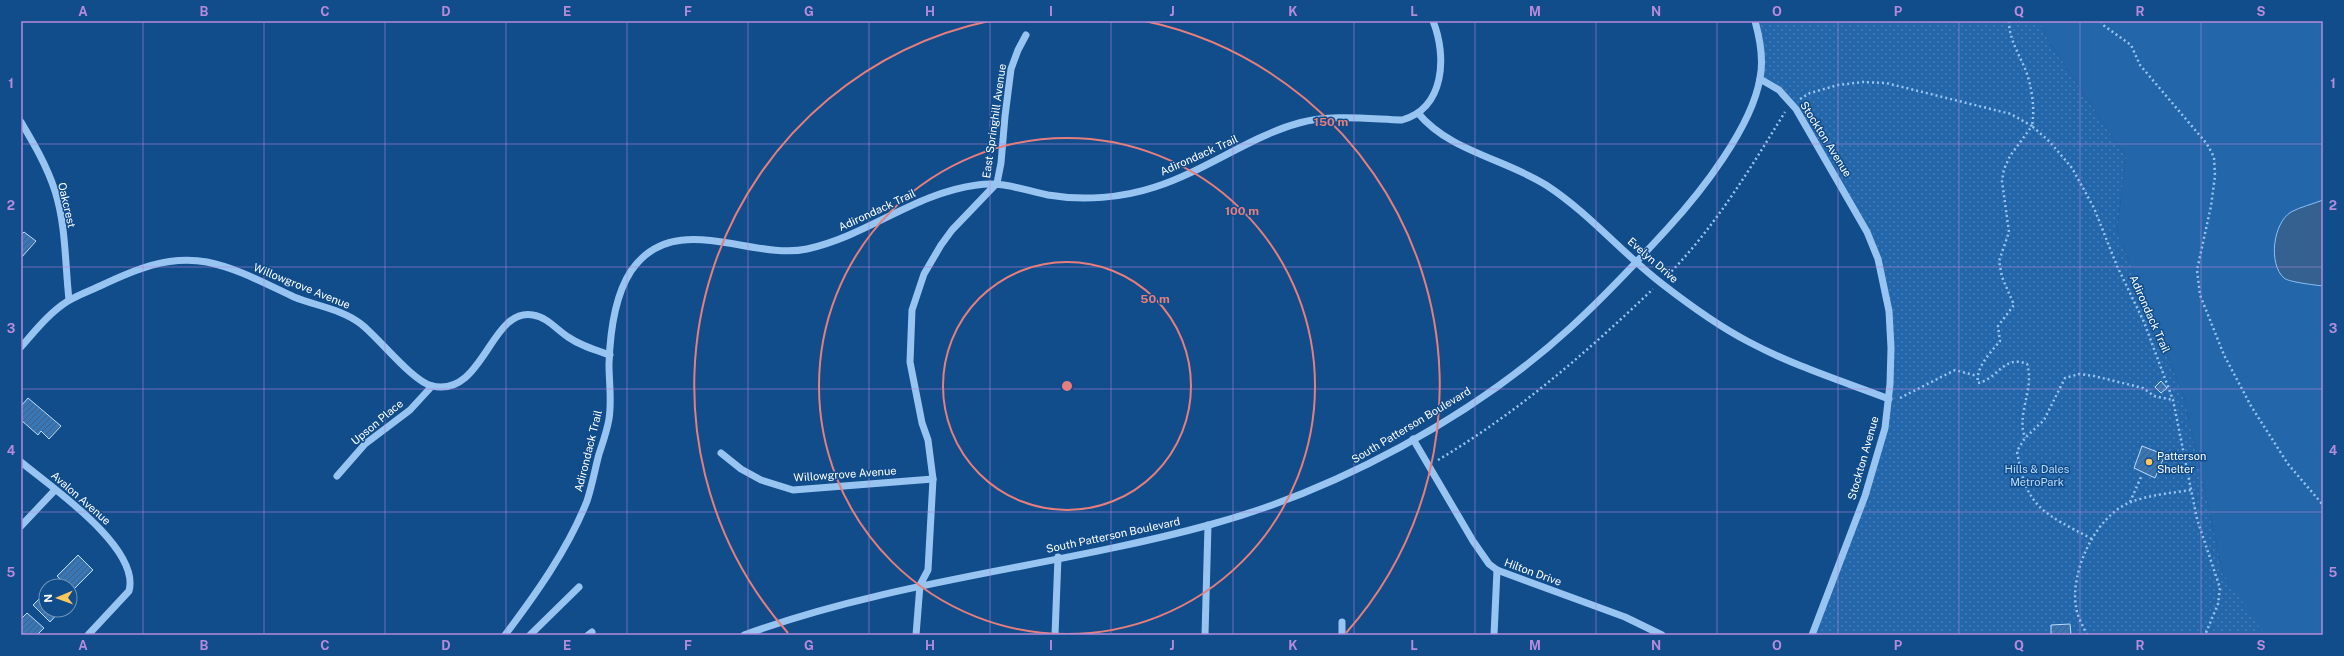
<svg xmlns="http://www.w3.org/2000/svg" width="2344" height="656" viewBox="0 0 2344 656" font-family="'Public Sans',sans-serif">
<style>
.grass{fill:#2366aa}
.park{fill:url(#park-dots)}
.water{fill:#356190;stroke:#89c0f5}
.building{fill:url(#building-hatch);stroke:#beddfd}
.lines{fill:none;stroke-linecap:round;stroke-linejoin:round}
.path{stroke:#98c4f1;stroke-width:2.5;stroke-dasharray:2 3;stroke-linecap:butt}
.minor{stroke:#98c4f1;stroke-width:7}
.grid{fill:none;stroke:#b68bdc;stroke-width:1;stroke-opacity:0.55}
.ring{fill:none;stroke:#e67e7e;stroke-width:2}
.poi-dot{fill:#ffc858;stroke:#114c8b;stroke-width:1.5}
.labels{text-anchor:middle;stroke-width:3;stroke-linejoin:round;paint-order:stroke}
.street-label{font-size:11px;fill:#fff;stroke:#114c8b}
.poi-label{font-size:11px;fill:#fff;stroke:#114c8b;text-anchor:start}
.park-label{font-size:11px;fill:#beddfd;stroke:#114c8b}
.centre{fill:#e67e7e;stroke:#114c8b;stroke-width:2}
.ring-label{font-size:12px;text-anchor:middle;font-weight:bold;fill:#e67e7e;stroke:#114c8b;stroke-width:3;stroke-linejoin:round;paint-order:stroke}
.neatline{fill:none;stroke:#b68bdc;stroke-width:1.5}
.grid-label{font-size:13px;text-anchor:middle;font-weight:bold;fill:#b68bdc}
</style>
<defs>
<pattern id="park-dots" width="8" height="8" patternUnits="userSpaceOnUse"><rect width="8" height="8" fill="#2366aa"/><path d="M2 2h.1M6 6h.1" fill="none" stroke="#447db7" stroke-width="1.8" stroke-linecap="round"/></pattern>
<pattern id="building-hatch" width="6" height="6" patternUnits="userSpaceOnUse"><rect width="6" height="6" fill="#3976b5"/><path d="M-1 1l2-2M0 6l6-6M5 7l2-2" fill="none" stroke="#426180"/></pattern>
</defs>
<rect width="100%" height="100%" fill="#114c8b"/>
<!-- grass -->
<polygon class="grass" points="2040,21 2323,21 2323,635 2263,635 2223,573 2184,397 2117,231 2126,158 2047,38"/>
<!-- park -->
<polygon class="park" points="1755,21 2040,21 2047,38 2126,158 2117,231 2184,397 2223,573 2265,635 1812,635 1865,496 1885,428 1891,348 1878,259 1796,109 1779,91 1760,79"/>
<!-- water -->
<path class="water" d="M2323 200V286C2315 285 2288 282 2284 278 2268 264 2273 223 2291 212 2300 207 2313 204 2323 200Z"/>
<!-- building -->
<g class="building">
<polygon points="24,232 36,241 21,258 21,235"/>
<polygon points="2161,381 2167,388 2161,393 2155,387"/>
<polygon points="28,398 61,426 49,439 41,431 38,435 21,420 21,406"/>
<polygon points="2142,446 2165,455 2155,478 2134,468"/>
<polygon points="78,555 93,570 72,591 70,586 67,586 57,576"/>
<polygon points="46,592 46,610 61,610 50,622 33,605"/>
<polygon points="27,613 44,628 37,635 21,635 21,619"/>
<polygon points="2070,624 2071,635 2051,635 2051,625"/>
</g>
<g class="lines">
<!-- path -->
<g class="path">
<path d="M2009 21C2009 39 2019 54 2026 71 2032 88 2035 108 2032 126L2050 142 2072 168 2094 208 2117 266 2144 322 2173 400 2197 519 2220 588 2218 604 2205 635"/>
<polyline points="2101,21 2103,25 2131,45 2140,65 2207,144 2214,157 2215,176 2211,206 2197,270 2200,295 2224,355 2251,406 2288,464 2323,505"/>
<path d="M1800 99 1810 93 1838 85 1863 82 1886 83 2011 114 2032 126 2010 156 2004 169 2002 181 2009 232 1999 261 2002 277 2014 305 1998 326 2000 341C1991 352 1975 368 1978 383 1998 379 2004 354 2027 364 2035 389 2016 413 2025 438"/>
<path d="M1668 275C1715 227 1750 169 1785 112"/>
<polyline points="1900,398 1955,370 1977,376"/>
<path d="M1438 460C1517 413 1586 353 1653 289"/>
<polyline points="2130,502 2141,477"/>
<path d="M2092 539C2044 513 2026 509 2017 451L2025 438 2044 420 2065 378 2079 374 2094 376 2143 388 2154 396 2173 400"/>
<path d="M2087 635C2083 626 2077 616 2076 607 2070 571 2096 515 2131 502 2149 495 2171 493 2191 490"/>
</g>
<!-- minor -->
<g class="minor">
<polyline points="1760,79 1779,90 1796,109 1867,232 1878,259 1889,311 1891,348 1890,384 1885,428 1865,496 1812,635"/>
<path d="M1418 113C1449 151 1505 159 1546 185 1589 213 1621 252 1661 283 1688 304 1718 326 1749 342 1794 366 1842 381 1889 399"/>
<path d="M21 122C34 144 47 166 55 191 66 225 65 264 69 300"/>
<path d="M21 347C35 331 50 312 68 301 78 295 89 291 100 286 134 270 167 255 207 262 237 268 266 284 294 297 316 306 342 309 361 324 379 338 413 382 432 386 484 398 490 307 533 315 547 317 557 330 568 337 581 346 595 350 610 355"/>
<polyline points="1413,439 1473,541 1489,564 1497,570 1625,617 1662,635"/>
<polyline points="721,453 741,469 761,480 793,490 933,479"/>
<path d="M21 462C50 486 141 548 129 591L88 635"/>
<polyline points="337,476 365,444 410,410 432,386"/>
<polyline points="21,526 55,490"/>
<path d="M505 635C536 594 568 549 587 501 592 486 595 469 599 454 603 442 607 431 609 419 612 400 609 383 609 364 610 334 614 297 631 271 674 208 751 261 807 249 867 236 915 193 977 185 1003 181 1023 190 1048 195 1083 201 1122 198 1155 187 1205 171 1251 136 1299 123 1331 114 1369 119 1402 120 1445 108 1447 56 1433 21"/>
<polyline points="530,635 579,587"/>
<polyline points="588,635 592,632"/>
<path d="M744 635C894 580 1055 567 1209 525 1335 491 1473 417 1570 328 1604 297 1636 263 1668 228 1701 192 1752 127 1760 78 1764 59 1760 39 1755 21"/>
<polyline points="916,635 920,585 928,570 933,479 928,440 922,423 910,362 912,310 924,274 941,245 952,230 997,183 1001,163 1005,116 1011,69 1018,50 1026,35"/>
<polyline points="1055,635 1058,557"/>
<polyline points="1205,635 1208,525"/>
<polyline points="1342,635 1342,622"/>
<polyline points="1494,635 1497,570"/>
</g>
</g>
<!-- grid -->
<path class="grid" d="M143 21V635M264 21V635M385 21V635M506 21V635M627 21V635M748 21V635M869 21V635M990 21V635M1111 21V635M1233 21V635M1354 21V635M1475 21V635M1596 21V635M1717 21V635M1838 21V635M1959 21V635M2080 21V635M2201 21V635M21 144H2323M21 267H2323M21 389H2323M21 512H2323"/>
<!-- distance rings -->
<g class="ring">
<circle cx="1067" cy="386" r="124"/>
<circle cx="1067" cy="386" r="248"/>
<path d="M788 633A373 373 0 0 1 989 21M1145 21A373 373 0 0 1 1346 633"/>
</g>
<!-- markers -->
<circle class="poi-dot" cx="2149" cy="462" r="4"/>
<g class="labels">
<!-- street labels -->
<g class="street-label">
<text transform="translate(994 121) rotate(-82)" y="4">East Springhill Avenue</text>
<text transform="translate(1826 139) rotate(58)" y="4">Stockton Avenue</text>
<text transform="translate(1199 155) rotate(-24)" y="4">Adirondack Trail</text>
<text transform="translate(67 205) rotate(77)" y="4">Oakcrest</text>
<text transform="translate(877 210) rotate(-25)" y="4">Adirondack Trail</text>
<text transform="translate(1653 260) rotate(41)" y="4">Evelyn Drive</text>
<text transform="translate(302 286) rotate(22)" y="4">Willowgrove Avenue</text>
<text transform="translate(2150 314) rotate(66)" y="4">Adirondack Trail</text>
<text transform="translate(377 422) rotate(-40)" y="4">Upson Place</text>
<text transform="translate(1411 425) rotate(-31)" y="4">South Patterson Boulevard</text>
<text transform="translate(588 451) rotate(-76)" y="4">Adirondack Trail</text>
<text transform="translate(1863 458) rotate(-74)" y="4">Stockton Avenue</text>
<text transform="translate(845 474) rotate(-4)" y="4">Willowgrove Avenue</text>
<text transform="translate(81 498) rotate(41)" y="4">Avalon Avenue</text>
<text transform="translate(1113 535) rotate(-12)" y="4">South Patterson Boulevard</text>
<text transform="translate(1533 572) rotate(20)" y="4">Hilton Drive</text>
</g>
<!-- poi labels -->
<g class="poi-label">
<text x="2157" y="460">Patterson<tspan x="2157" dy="13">Shelter</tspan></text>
</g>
<!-- park labels -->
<g class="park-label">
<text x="2037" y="473">Hills &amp; Dales<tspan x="2037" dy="13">MetroPark</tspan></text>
</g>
</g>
<circle cx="1067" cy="386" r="6" class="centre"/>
<g class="ring-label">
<text x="1331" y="126">150 m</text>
<text x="1242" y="215">100 m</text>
<text x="1155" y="303">50 m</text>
</g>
<!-- border -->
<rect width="2344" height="656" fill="none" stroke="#114c8b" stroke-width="44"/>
<!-- north arrow -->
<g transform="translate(58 598) rotate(268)"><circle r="19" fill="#114c8b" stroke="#7094b9"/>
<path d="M0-3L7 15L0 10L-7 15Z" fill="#ffc858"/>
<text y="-6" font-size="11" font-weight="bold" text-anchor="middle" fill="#ffffff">N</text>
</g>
<rect x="22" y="22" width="2300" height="612" class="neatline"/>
<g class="grid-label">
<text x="83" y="16">A</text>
<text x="204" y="16">B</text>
<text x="325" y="16">C</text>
<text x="446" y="16">D</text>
<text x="567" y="16">E</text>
<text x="688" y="16">F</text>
<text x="809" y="16">G</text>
<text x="930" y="16">H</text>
<text x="1051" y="16">I</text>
<text x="1172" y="16">J</text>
<text x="1293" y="16">K</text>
<text x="1414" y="16">L</text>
<text x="1535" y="16">M</text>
<text x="1656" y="16">N</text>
<text x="1777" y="16">O</text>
<text x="1898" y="16">P</text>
<text x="2019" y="16">Q</text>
<text x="2140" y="16">R</text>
<text x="2261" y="16">S</text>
<text x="11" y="88">1</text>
<text x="2333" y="88">1</text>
<text x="11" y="210">2</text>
<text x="2333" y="210">2</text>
<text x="11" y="333">3</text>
<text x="2333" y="333">3</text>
<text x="11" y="455">4</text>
<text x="2333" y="455">4</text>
<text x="11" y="577">5</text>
<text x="2333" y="577">5</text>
<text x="83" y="650">A</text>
<text x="204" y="650">B</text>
<text x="325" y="650">C</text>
<text x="446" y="650">D</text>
<text x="567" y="650">E</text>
<text x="688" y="650">F</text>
<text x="809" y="650">G</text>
<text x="930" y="650">H</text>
<text x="1051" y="650">I</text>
<text x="1172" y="650">J</text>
<text x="1293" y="650">K</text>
<text x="1414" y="650">L</text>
<text x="1535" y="650">M</text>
<text x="1656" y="650">N</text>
<text x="1777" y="650">O</text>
<text x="1898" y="650">P</text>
<text x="2019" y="650">Q</text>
<text x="2140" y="650">R</text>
<text x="2261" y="650">S</text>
</g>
</svg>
